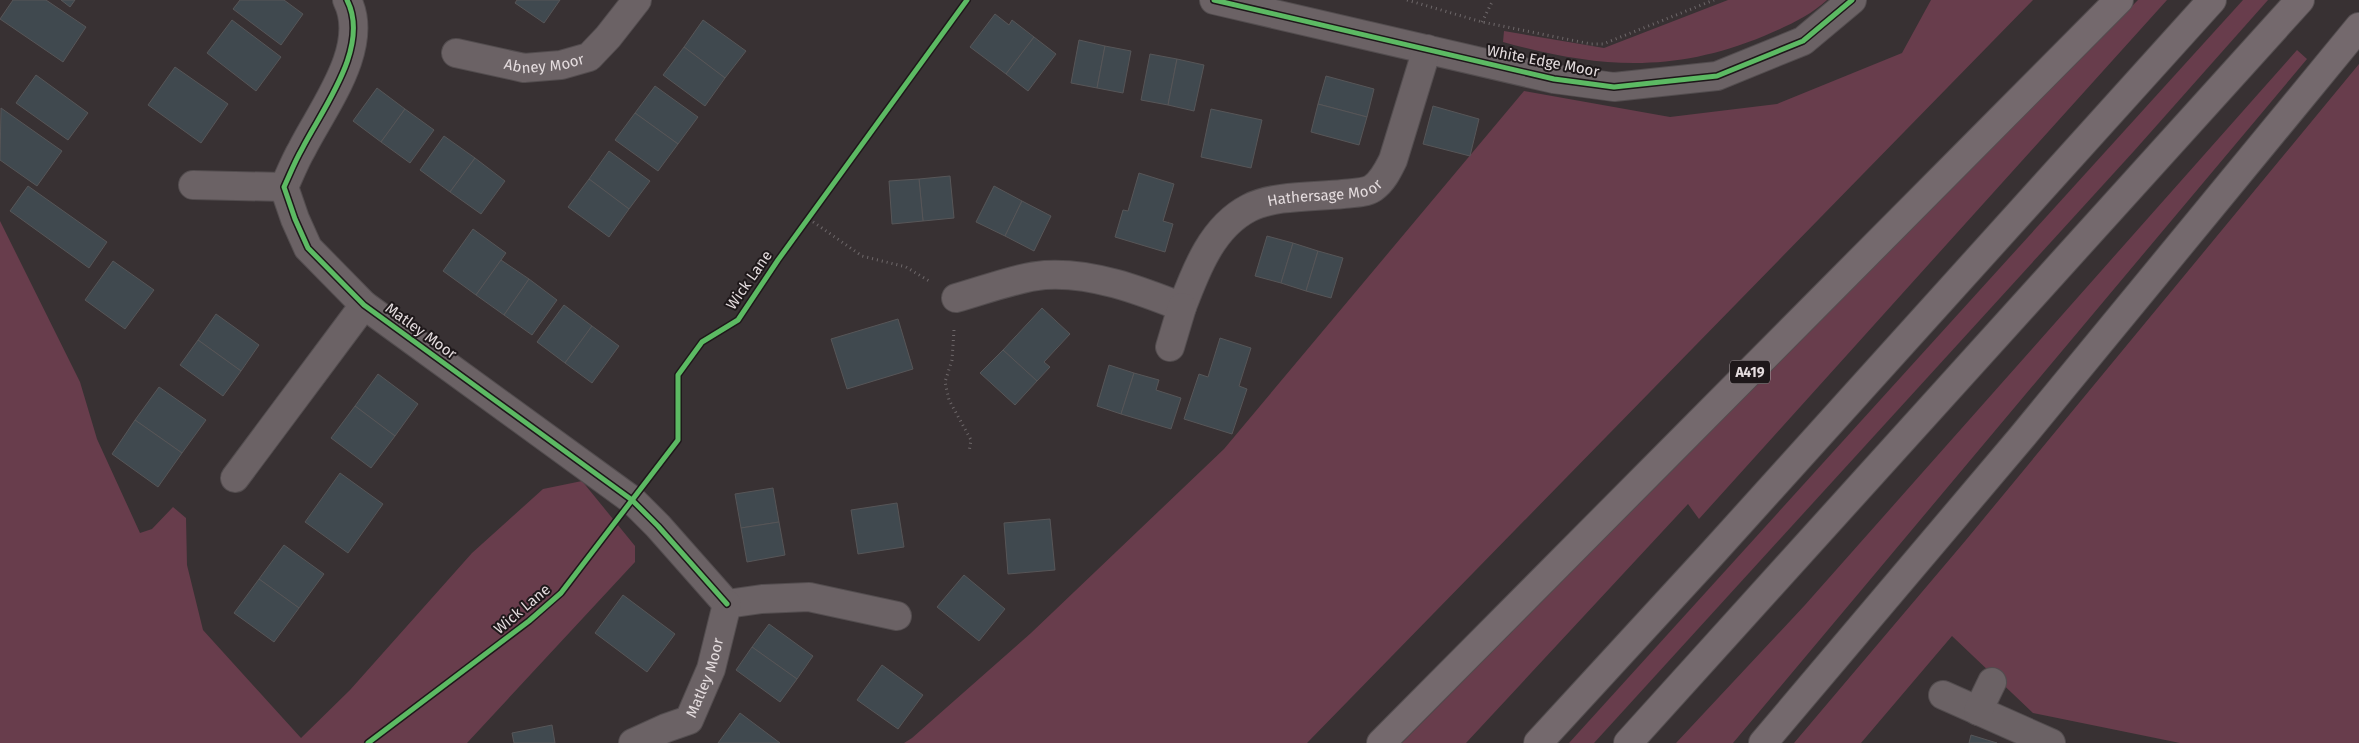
<svg xmlns="http://www.w3.org/2000/svg" width="2359" height="743" viewBox="0 0 2359 743" font-family="'Fira Sans',sans-serif">
<style>
.green{fill:#683d4c}
.building{fill:#40494f;stroke:#575658}
.lines{fill:none;stroke-linecap:round;stroke-linejoin:round}
.minor-casing{stroke:#534d4f;stroke-width:30}
.highway-casing{stroke:#534d4f;stroke-width:30}
.path{stroke:#6e686a;stroke-width:3;stroke-dasharray:1 4;stroke-linecap:butt}
.minor{stroke:#6b6265;stroke-width:28}
.highway{stroke:#74696d;stroke-width:28}
.cycleway-casing{stroke:#1e181a;stroke-width:8}
.cycleway{stroke:#5cba63;stroke-width:5}
.labels{text-anchor:middle;stroke-width:4;stroke-linejoin:round;paint-order:stroke}
.shield{fill:#1e181a;stroke:#a9a1a3;stroke-width:1}
.shield-label{font-size:14px;font-weight:bold;fill:#e4dcde}
.street-label{font-size:15px;fill:#e4dcde;stroke:#1e181a}
</style>
<rect width="100%" height="100%" fill="#383133"/>
<!-- green -->
<g class="green">
<path d="M1728 0H1827C1810 16 1785 27 1764 36 1672 74 1597 68 1503 42L1504 31 1604 48Z"/>
<polygon points="1931,0 2033,0 1307,743 904,743 912,738 1031,633 1224,449 1524,91 1670,117 1777,104 1902,53"/>
<polygon points="2138,0 2167,0 1699,519 1688,504 1466,743 1402,743"/>
<polygon points="2243,0 2268,0 2134,151 1594,743 1569,743"/>
<polygon points="2297,50 2307,59 1733,743 1676,743 1805,605"/>
<polygon points="2359,64 2359,743 2180,743 2033,713 1952,636 1861,743 1794,743 1966,540"/>
<polygon points="0,221 80,382 97,439 140,533 152,529 173,507 186,518 187,565 203,630 301,738 350,690 472,553 543,489 582,481 635,546 635,562 467,743 0,743"/>
</g>
<!-- building -->
<g class="building">
<polygon points="13,0 46,0 86,27 63,62 0,19"/>
<polygon points="61,0 75,0 70,7"/>
<polygon points="240,0 284,0 303,14 281,45 233,9"/>
<polygon points="517,0 560,0 544,23 515,3"/>
<polygon points="995,14 1009,25 1012,20 1034,37 1006,74 970,47"/>
<polygon points="232,20 281,57 256,91 207,53"/>
<polygon points="703,20 746,51 725,78 684,47"/>
<polygon points="1034,37 1056,54 1028,91 1006,74"/>
<polygon points="1079,40 1105,46 1097,88 1071,83"/>
<polygon points="1105,46 1131,51 1123,93 1097,88"/>
<polygon points="684,47 725,78 705,106 663,75"/>
<polygon points="1150,54 1177,59 1168,105 1141,100"/>
<polygon points="1177,59 1204,65 1194,111 1168,105"/>
<polygon points="175,67 228,104 201,143 148,105"/>
<polygon points="36,75 88,113 68,140 16,103"/>
<polygon points="1326,76 1374,89 1367,117 1318,104"/>
<polygon points="655,86 698,117 678,144 635,113"/>
<polygon points="377,88 405,109 381,142 353,121"/>
<polygon points="1318,104 1367,117 1359,145 1311,132"/>
<polygon points="1433,106 1479,119 1470,156 1423,144"/>
<polygon points="1,108 62,151 37,186 0,160"/>
<polygon points="405,109 434,130 410,163 381,142"/>
<polygon points="1211,109 1262,120 1251,168 1201,157"/>
<polygon points="635,113 678,144 658,171 615,140"/>
<polygon points="444,136 475,158 450,192 420,170"/>
<polygon points="609,151 650,181 629,209 589,179"/>
<polygon points="475,158 505,181 481,214 450,192"/>
<polygon points="1139,173 1174,184 1163,221 1173,224 1165,252 1115,237 1123,210 1128,211"/>
<polygon points="950,176 954,218 923,221 919,179"/>
<polygon points="589,179 629,209 609,237 568,207"/>
<polygon points="919,179 923,221 892,224 889,181"/>
<polygon points="28,186 107,242 89,268 10,211"/>
<polygon points="994,186 1022,201 1005,236 976,222"/>
<polygon points="1022,201 1051,216 1034,251 1005,236"/>
<polygon points="473,229 506,253 476,295 443,271"/>
<polygon points="1267,236 1293,243 1281,283 1255,276"/>
<polygon points="1293,243 1318,251 1306,291 1281,283"/>
<polygon points="1318,251 1343,258 1331,298 1306,291"/>
<polygon points="501,260 529,279 504,315 476,295"/>
<polygon points="113,261 154,290 125,329 85,300"/>
<polygon points="529,279 557,300 532,335 504,315"/>
<polygon points="564,305 592,326 565,363 537,342"/>
<polygon points="1042,308 1070,334 1044,362 1050,367 1037,381 1003,350"/>
<polygon points="216,314 259,345 241,371 198,340"/>
<polygon points="898,319 913,369 847,389 831,339"/>
<polygon points="592,326 619,346 592,383 565,363"/>
<polygon points="1220,338 1251,348 1239,386 1247,389 1232,434 1184,419 1199,374 1208,377"/>
<polygon points="198,340 241,371 223,396 180,365"/>
<polygon points="1003,350 1037,381 1015,405 980,373"/>
<polygon points="1109,365 1134,373 1121,414 1097,406"/>
<polygon points="1134,373 1159,380 1156,390 1181,398 1171,429 1121,414"/>
<polygon points="378,374 418,404 395,436 355,406"/>
<polygon points="159,387 206,420 182,453 135,420"/>
<polygon points="355,406 395,436 371,468 331,438"/>
<polygon points="135,420 182,453 158,487 112,454"/>
<polygon points="340,473 383,504 348,553 305,522"/>
<polygon points="773,488 779,522 741,528 735,494"/>
<polygon points="897,503 904,547 858,554 851,510"/>
<polygon points="1050,519 1055,570 1008,574 1004,523"/>
<polygon points="779,522 785,555 747,562 741,528"/>
<polygon points="284,545 324,574 299,608 259,579"/>
<polygon points="964,575 1005,609 979,641 937,607"/>
<polygon points="259,579 299,608 274,642 234,613"/>
<polygon points="623,595 675,634 647,672 595,633"/>
<polygon points="769,624 813,656 797,679 752,647"/>
<polygon points="752,647 797,679 780,702 736,670"/>
<polygon points="882,665 923,695 898,729 857,700"/>
<polygon points="740,713 780,743 718,743"/>
<polygon points="552,725 555,743 514,743 512,733"/>
<polygon points="1971,735 1997,743 1969,743"/>
</g>
<g class="lines">
<!-- minor casing -->
<g class="minor-casing">
<g id="minor">
<path d="M347 0C371 47 322 109 302 149 295 161 290 174 284 187L295 219 308 248 364 305 632 500 658 526 727 604"/>
<polyline points="1214,0 1554,79 1614,87 1717,76 1803,41 1852,0"/>
<path id="s1" d="M456 53 524 68 561 65 589 57 608 37 637 0"/>
<polyline points="193,185 284,187"/>
<path id="s2" d="M956 298C982 291 1018 277 1045 275 1092 272 1139 290 1182 307 1196 270 1212 227 1249 208 1274 195 1315 197 1343 194 1352 193 1366 193 1373 188 1383 181 1388 170 1393 160L1427 49"/>
<polyline points="1170,347 1182,307"/>
<polyline points="235,478 364,305"/>
<polyline points="727,604 762,599 809,597 897,616"/>
<polyline points="1943,695 2051,743"/>
<polyline points="1978,711 1992,682"/>
<path id="s3" d="M633 743 666 728 689 720 711 669 727 604"/>
</g>
</g>
<!-- highway casing -->
<g class="highway-casing">
<g id="highway">
<polyline points="1381,743 2119,0"/>
<polyline points="1538,743 1709,557 2212,0"/>
<polyline points="1628,743 2300,0"/>
<polyline points="1763,743 2021,438 2359,27"/>
</g>
</g>
<!-- path -->
<g class="path">
<polyline points="1407,0 1482,22 1591,44 1603,44 1714,0"/>
<polyline points="1482,22 1493,0"/>
<polyline points="809,219 862,256 906,267 929,281"/>
<polyline points="954,330 952,360 945,382 949,400 971,440 969,452"/>
</g>
<!-- minor -->
<use href="#minor" class="minor"/>
<!-- highway -->
<use href="#highway" class="highway"/>
<!-- cycleway casing -->
<g class="cycleway-casing">
<g id="cycleway">
<path d="M347 0C371 47 322 109 302 149 295 161 290 174 284 187L295 219 308 248 364 305 632 500 658 526 727 604"/>
<polyline points="1214,0 1554,79 1614,87 1717,76 1803,41 1852,0"/>
<polyline points="368,743 529,621 561,593 678,440 678,375 702,342 738,320 778,260 967,0"/>
</g>
</g>
<!-- cycleway -->
<use href="#cycleway" class="cycleway"/>
</g>
<g class="labels">
<!-- shield labels -->
<rect class="shield" x="1730" y="360.5" width="40" height="23" rx="4"/>
<g class="shield-label">
<text x="1750" y="377">A419</text>
</g>
<!-- street labels -->
<g class="street-label">
<text dy="5" stroke="none"><textPath href="#s1" startOffset="90">Abney Moor</textPath></text>
<text transform="translate(1543 61) rotate(11)" y="5">White Edge Moor</text>
<text dy="5" stroke="none"><textPath href="#s2" startOffset="434">Hathersage Moor</textPath></text>
<text transform="translate(749 280) rotate(-55)" y="5">Wick Lane</text>
<text transform="translate(421 331) rotate(36)" y="5">Matley Moor</text>
<text transform="translate(522 609) rotate(-40)" y="5">Wick Lane</text>
<text dy="5" stroke="none"><textPath href="#s3" startOffset="106">Matley Moor</textPath></text>
</g>
</g>
</svg>
